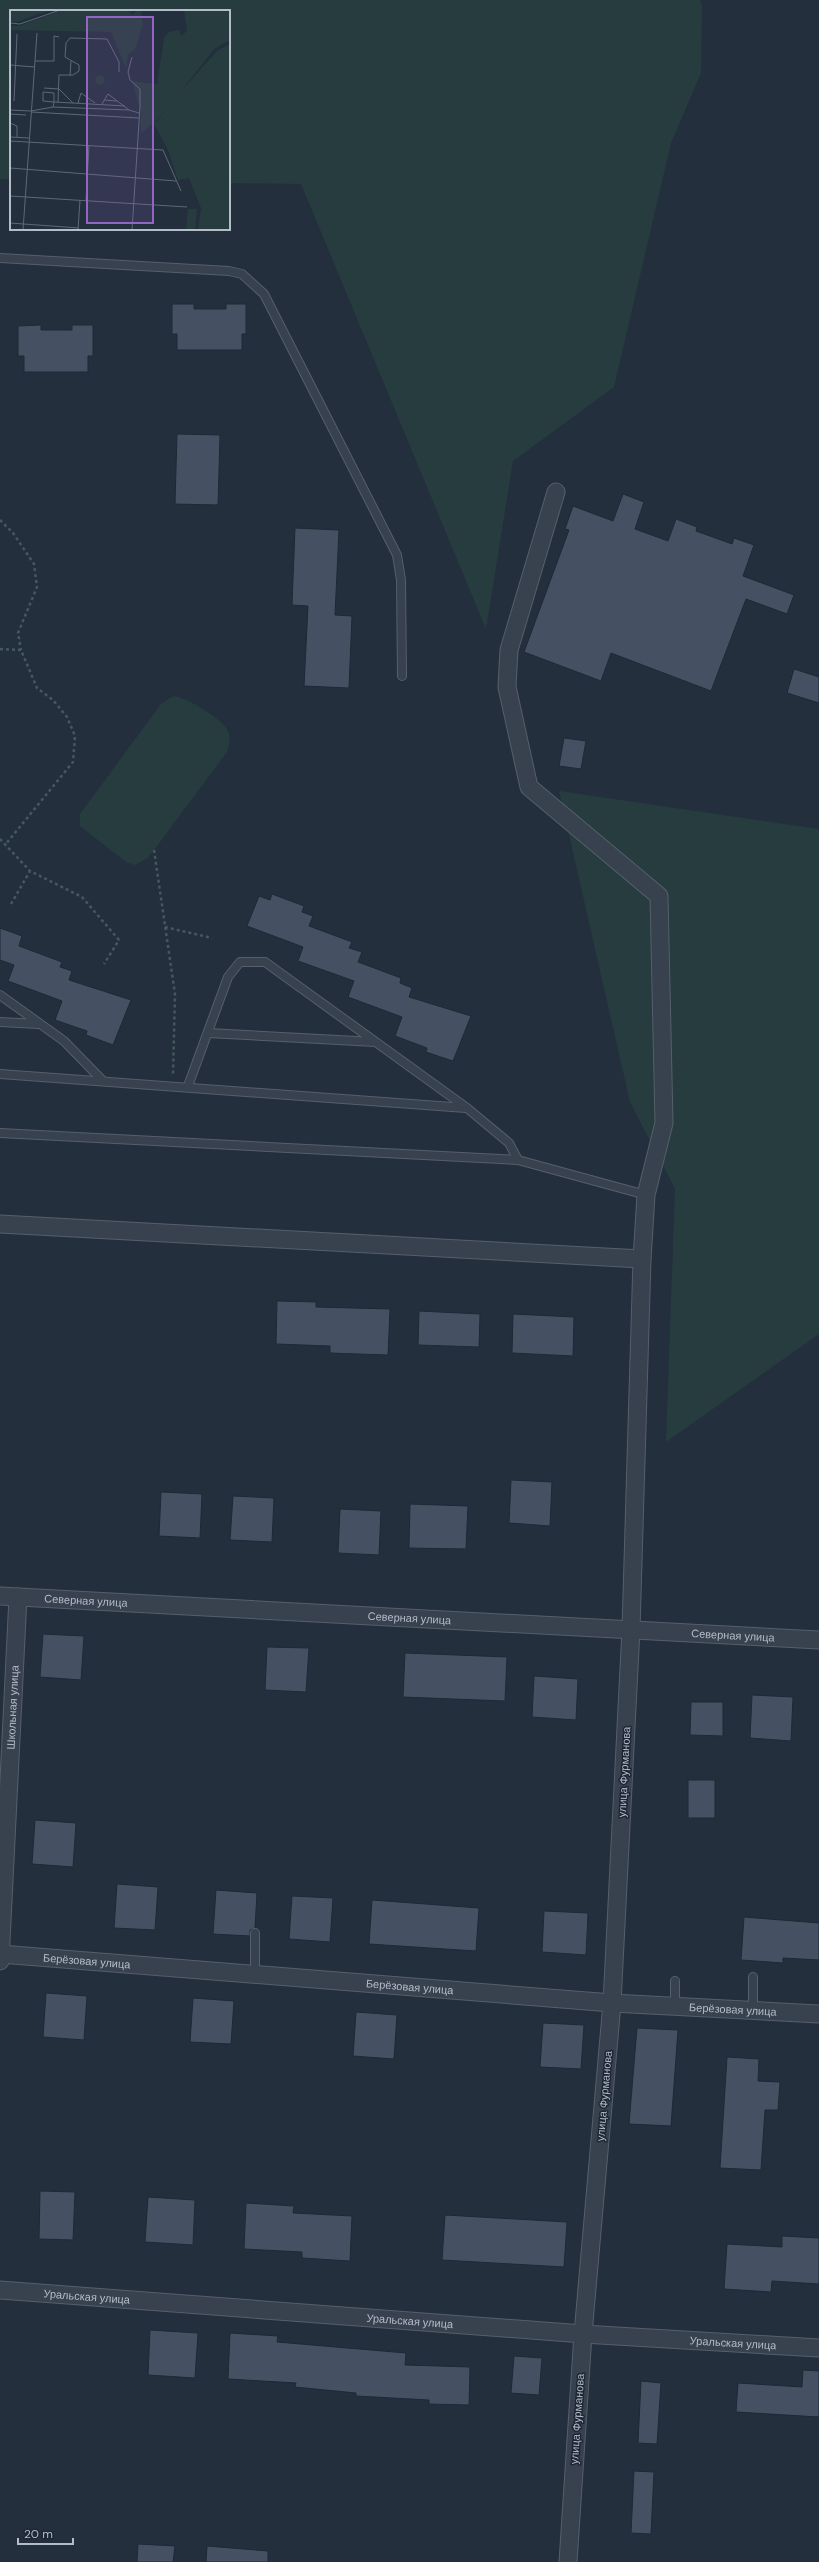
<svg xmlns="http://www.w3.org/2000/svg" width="819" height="2562" viewBox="0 0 819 2562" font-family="'DM Sans',sans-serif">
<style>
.green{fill:#263c3f}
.building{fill:#455162;stroke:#1f2835}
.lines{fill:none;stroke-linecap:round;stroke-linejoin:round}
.lane-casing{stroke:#565f6c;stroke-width:10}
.street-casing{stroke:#565f6c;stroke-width:19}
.path{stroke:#44595c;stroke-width:2.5;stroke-dasharray:3 3;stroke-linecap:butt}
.lane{stroke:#38414e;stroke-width:8}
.street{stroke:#38414e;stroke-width:17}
.labels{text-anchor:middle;stroke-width:3;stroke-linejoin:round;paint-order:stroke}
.street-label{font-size:11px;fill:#b4bcc9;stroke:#1d2633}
.inset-road{fill:none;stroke:#5e6776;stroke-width:1}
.view{fill:#9266c3;fill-opacity:0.15;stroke:#9266c3;stroke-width:2}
.inset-edge{fill:none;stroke:#b4bcc9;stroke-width:2}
</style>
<rect width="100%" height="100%" fill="#242f3e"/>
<!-- green -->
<g class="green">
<polygon points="0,0 700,0 702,7 701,73 671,143 614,387 513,461 486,629 301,184 229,183 229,11 11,11 11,179 0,179"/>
<path d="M174 696C186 697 224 720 228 731 231 737 229 745 227 752L148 858 135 865 126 862 80 826V814L161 704Z"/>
<polygon points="559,791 819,829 819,1334 666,1442 675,1189 630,1102"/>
</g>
<!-- building -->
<g class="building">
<polygon points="172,304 194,304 194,309 226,309 226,304 246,304 246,334 242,334 242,350 177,350 177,334 172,334"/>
<polygon points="41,325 41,330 72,330 72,325 93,325 93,356 88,356 88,372 24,372 24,356 18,356 18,326"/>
<polygon points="177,434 220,435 218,505 175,504"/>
<polygon points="623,494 644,502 635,529 668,541 676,519 697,527 696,531 732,544 734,538 754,545 743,576 794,595 787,614 746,599 711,691 611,653 601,681 524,652 569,530 565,529 573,506 613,521"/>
<polygon points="295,528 339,530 335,615 352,616 349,688 304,686 308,606 292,605"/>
<polygon points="794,669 819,677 819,703 787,693"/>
<polygon points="564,738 586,741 581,769 559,766"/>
<polygon points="272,894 304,906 302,912 313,916 309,926 352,942 349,948 362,952 358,962 401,978 400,983 412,988 409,997 471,1016 453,1061 426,1052 427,1048 395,1036 402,1017 348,997 354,981 298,961 303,947 247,926 259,896 270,900"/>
<polygon points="0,928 22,936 19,946 62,962 60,967 72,971 69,980 131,1000 113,1045 86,1035 87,1031 55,1020 62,1001 8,981 14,965 0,960"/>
<polygon points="277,1301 316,1302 316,1307 390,1309 388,1355 330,1353 330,1346 276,1344"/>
<polygon points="419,1311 480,1314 479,1347 418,1345"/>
<polygon points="513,1314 574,1317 573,1356 512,1353"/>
<polygon points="511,1480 552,1482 550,1526 509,1523"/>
<polygon points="161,1492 202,1494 200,1538 159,1536"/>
<polygon points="233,1496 274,1498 272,1542 230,1540"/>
<polygon points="410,1504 468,1506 466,1549 409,1548"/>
<polygon points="340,1509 381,1511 379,1555 338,1553"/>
<polygon points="43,1634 84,1636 81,1680 40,1677"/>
<polygon points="267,1647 309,1648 306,1692 265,1690"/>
<polygon points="405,1653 507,1657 505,1701 403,1697"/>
<polygon points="534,1676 578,1679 576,1720 532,1717"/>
<polygon points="752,1695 793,1697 791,1741 750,1738"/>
<polygon points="691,1702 723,1702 723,1736 690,1735"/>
<rect x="688" y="1780" width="27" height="38"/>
<polygon points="35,1820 76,1823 73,1867 32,1864"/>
<polygon points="117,1884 158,1887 155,1930 114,1928"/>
<polygon points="216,1890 257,1893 255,1928 250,1930 250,1936 213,1934"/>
<polygon points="292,1896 333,1898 330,1942 289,1939"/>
<polygon points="372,1900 479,1908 476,1951 369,1944"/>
<polygon points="544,1911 588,1913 586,1955 542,1952"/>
<polygon points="744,1917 819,1923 819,1960 783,1958 783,1963 741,1960"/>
<polygon points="46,1993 87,1996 84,2040 43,2037"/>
<polygon points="193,1998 234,2001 231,2044 190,2042"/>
<polygon points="356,2012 397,2015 394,2059 353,2056"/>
<polygon points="543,2023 584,2025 581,2069 540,2067"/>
<polygon points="637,2028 678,2030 671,2126 629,2124"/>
<polygon points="727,2057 759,2059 758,2081 780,2082 778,2110 765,2110 761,2170 720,2168"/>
<polygon points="40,2191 75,2192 73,2240 39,2239"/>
<polygon points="148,2197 195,2200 193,2245 145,2242"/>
<polygon points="246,2203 294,2206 293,2213 352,2216 350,2261 302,2258 302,2252 244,2249"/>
<polygon points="445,2215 567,2222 564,2267 442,2260"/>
<polygon points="782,2236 819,2238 819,2284 772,2281 771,2292 724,2289 727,2244 782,2247"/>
<polygon points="150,2330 198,2333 195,2378 148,2375"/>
<polygon points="230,2333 278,2336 277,2342 406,2353 405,2365 470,2367 469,2405 429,2404 429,2400 356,2396 356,2393 295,2387 296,2383 228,2379"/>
<polygon points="514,2356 542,2358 539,2395 511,2393"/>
<polygon points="803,2370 819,2371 819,2417 736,2412 738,2383 802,2387"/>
<polygon points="641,2381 661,2383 657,2444 638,2443"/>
<polygon points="634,2471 654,2472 651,2534 631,2533"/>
<polygon points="138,2544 175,2546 173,2562 137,2562"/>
<polygon points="207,2546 268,2551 268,2562 206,2562"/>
</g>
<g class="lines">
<!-- lane casing -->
<g class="lane-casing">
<g id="lane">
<polyline points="0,258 229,271 242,274 264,294 397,555 401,580 402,676"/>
<polyline points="0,995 64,1041 102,1080"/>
<polyline points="0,1022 39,1024"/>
<polyline points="208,1033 375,1042"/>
<polyline points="0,1074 466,1108"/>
<polyline points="188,1086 228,977 240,962 265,962 467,1108 509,1143 518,1160"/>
<polyline points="0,1133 518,1160 646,1195"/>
<polyline points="255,1974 255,1933"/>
<polyline points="675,2006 675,1981"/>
<polyline points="753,2010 753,1977"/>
</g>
</g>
<!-- street casing -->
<g class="street-casing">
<g id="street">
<polyline points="556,492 509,650 507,687 529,787 659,896 664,1123 646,1195 642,1259 631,1629 612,2003 583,2334 568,2562"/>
<polyline points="0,1224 642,1259"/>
<path id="s1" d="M0 1596 819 1640"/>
<path id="s2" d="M0 1954 612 2003 819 2014"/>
<path id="s3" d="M0 1961 18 1597"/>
<path id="s4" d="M0 2290 583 2334 819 2348"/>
</g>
</g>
<!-- path -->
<g class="path">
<polyline points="0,520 13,533 34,564 37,587 18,633 21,650"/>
<polyline points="0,649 21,650 37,688 53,700 67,717 75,736 73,762 5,845"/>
<polyline points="0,839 30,871"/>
<polyline points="154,850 175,994 173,1074"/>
<polyline points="11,904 30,871 82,897 119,940 104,964"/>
<polyline points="165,927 212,938"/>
</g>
<!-- lane -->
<use href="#lane" class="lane"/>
<!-- street -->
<use href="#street" class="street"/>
</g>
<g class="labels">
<!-- street labels -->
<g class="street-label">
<text dy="4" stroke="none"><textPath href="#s1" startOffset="86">Северная улица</textPath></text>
<text dy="4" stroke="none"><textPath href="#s1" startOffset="410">Северная улица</textPath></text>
<text dy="4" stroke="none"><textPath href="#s1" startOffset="734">Северная улица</textPath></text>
<text dy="4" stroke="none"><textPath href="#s3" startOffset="254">Школьная улица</textPath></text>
<text transform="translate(624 1772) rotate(-87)" y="4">улица Фурманова</text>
<text dy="4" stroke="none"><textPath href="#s2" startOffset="87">Берёзовая улица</textPath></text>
<text dy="4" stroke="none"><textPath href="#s2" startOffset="411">Берёзовая улица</textPath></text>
<text dy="4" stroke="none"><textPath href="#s2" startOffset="735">Берёзовая улица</textPath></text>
<text transform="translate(604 2096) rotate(-85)" y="4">улица Фурманова</text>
<text dy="4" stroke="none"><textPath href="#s4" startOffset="87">Уральская улица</textPath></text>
<text dy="4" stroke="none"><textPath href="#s4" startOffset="411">Уральская улица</textPath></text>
<text dy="4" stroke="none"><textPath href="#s4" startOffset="735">Уральская улица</textPath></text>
<text transform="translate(577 2419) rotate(-86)" y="4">улица Фурманова</text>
</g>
</g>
<!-- overview -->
<g transform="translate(10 10)">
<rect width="220" height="220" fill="#242f3e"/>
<path d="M0 0H41L6 12 0 11ZM52 0H118L123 5 127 0H131L133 13 126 38 118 44 116 58 101 22 0 20V16H9ZM174 0H220V30L204 39 172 80 207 41 220 34V220H188L191 198 179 168 168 170 158 140 144 114 162 93 144 113 131 123V103L122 71 147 74 154 28 159 22 169 20 171 26 177 21ZM85 70a5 5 0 1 1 10 0a5 5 0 1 1-10 0ZM178 199H187L185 220H176Z" fill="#263c3f"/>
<path class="inset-road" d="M0 13 10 14 50 0M122 47 118 62 120 70 130 79V97L122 220M25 51H44V26L49 27M0 55 25 57M60 66 61 51M94 90 107 91M4 91 7 24M48 92 49 65H63L69 61V55L55 47 56 33 60 28 97 29 109 52V62M63 93 115 96M68 93 71 83 85 93M92 94 98 84 119 100M43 97 119 100 129 103M0 100 21 101 43 97 44 92 33 91V82L44 83V92L63 93 49 79 34 78M21 102 129 108M0 104 16 105M0 113 7 116V127M0 127 19 128M0 131 153 140 171 181M0 158 166 171M0 186 177 197M76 191 79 135M0 213 69 218M13 220 27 23M68 220 70 190M83 220H99"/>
<path class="view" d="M77 7H143V213H77Z"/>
<rect width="220" height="220" class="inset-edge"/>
</g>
<!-- scale -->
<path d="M18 2538v6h55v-6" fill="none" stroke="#b4bcc9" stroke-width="2"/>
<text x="24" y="2538" font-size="12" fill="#b4bcc9" stroke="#1d2633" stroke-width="3" paint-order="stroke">20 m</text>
</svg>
